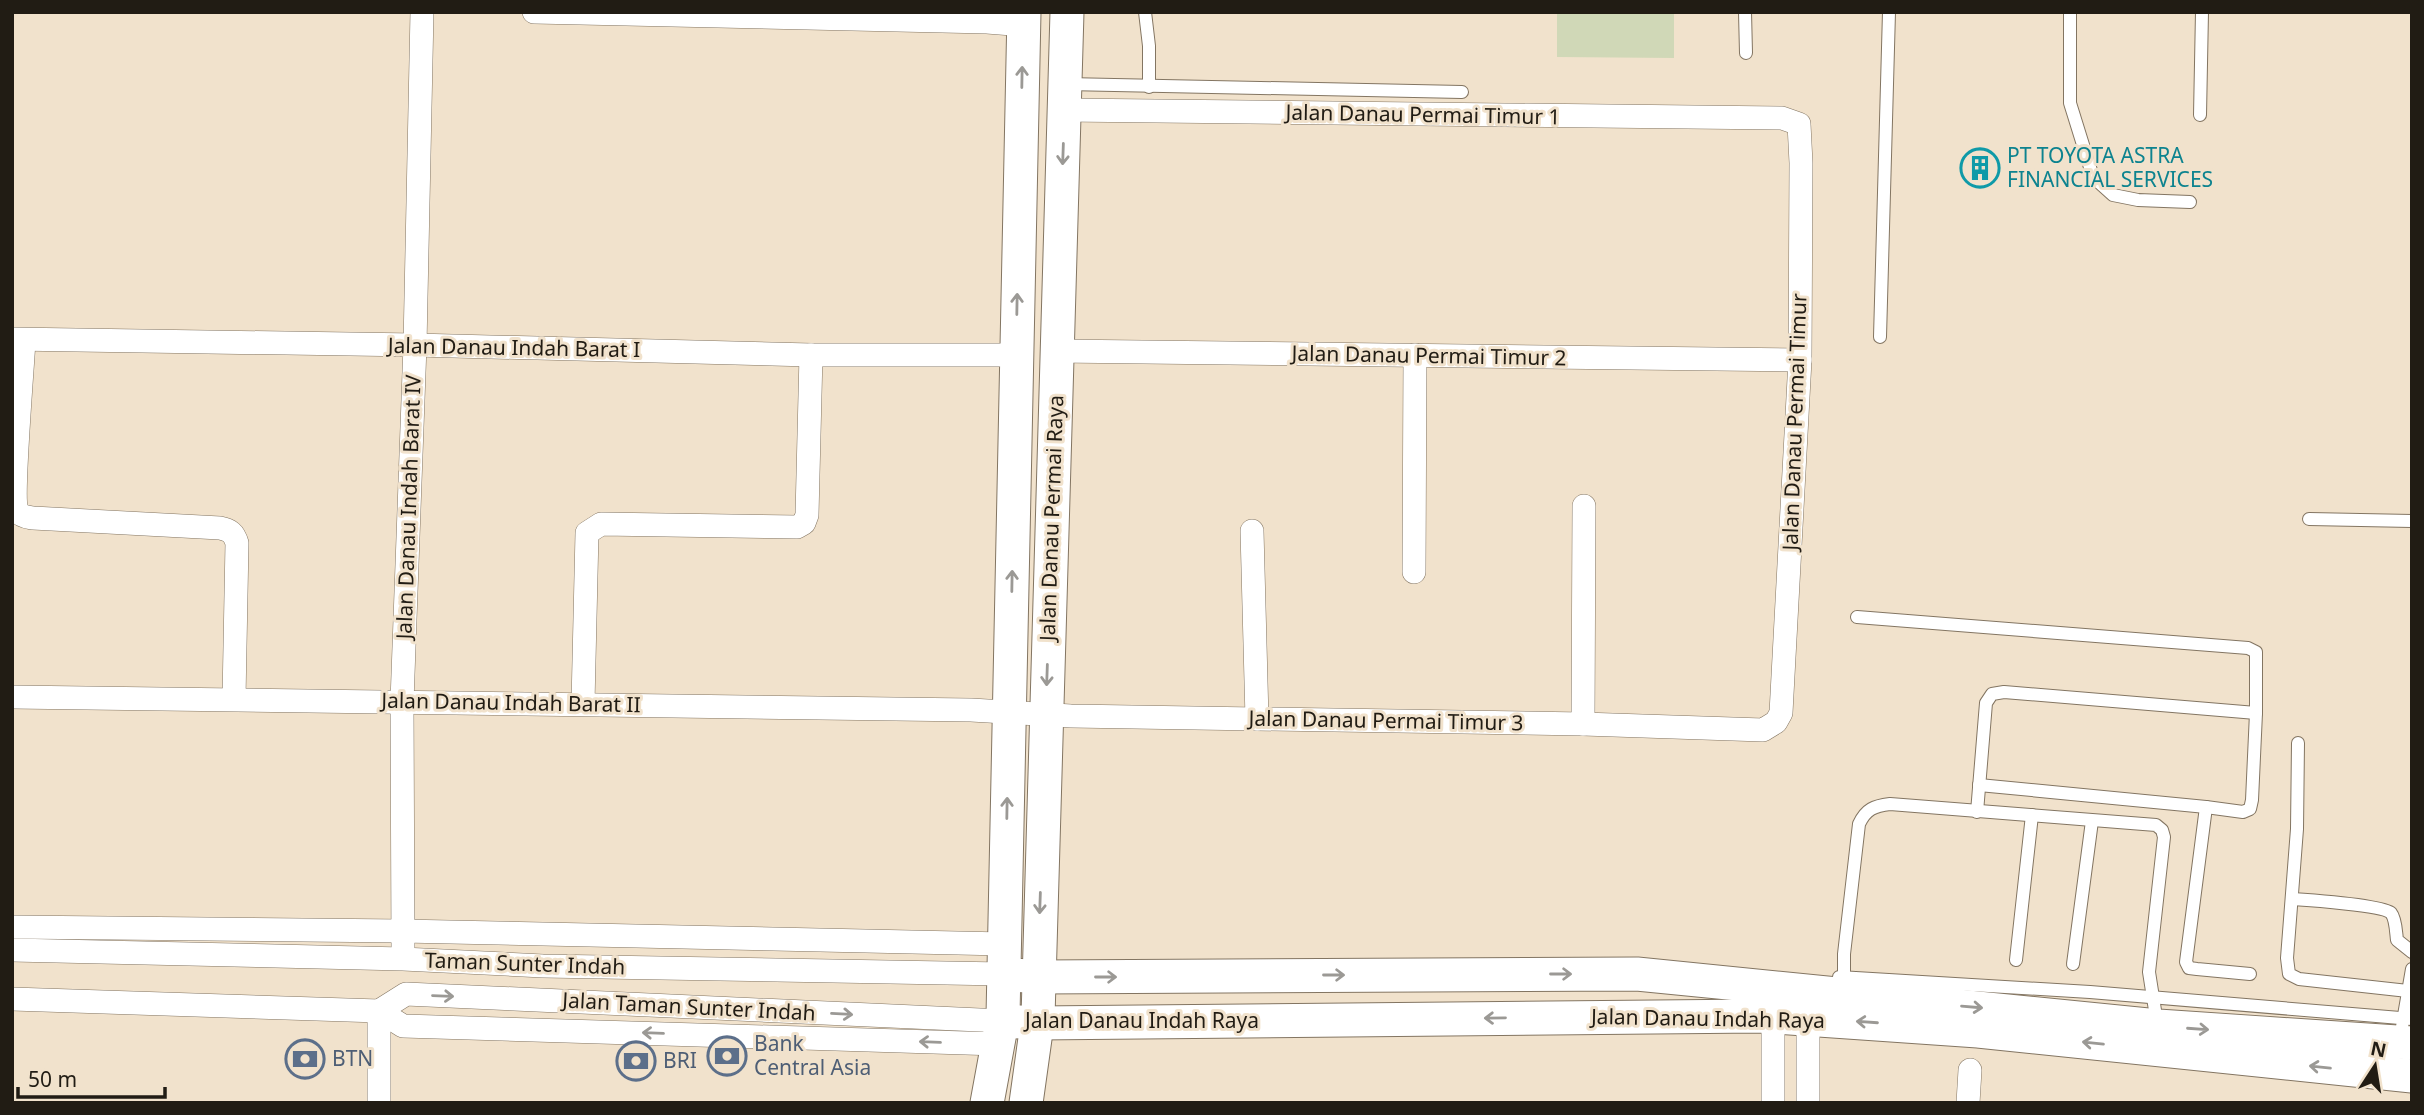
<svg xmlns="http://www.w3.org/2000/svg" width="2424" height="1115" viewBox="0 0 2424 1115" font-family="'Noto Sans',sans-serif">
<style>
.grass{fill:#d0d8b7}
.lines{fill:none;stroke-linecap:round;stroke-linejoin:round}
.lane-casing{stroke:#837562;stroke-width:14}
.street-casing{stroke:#837562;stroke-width:24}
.secondary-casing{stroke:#837562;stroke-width:35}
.lane{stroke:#fff;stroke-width:12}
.street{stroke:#fff;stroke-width:23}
.secondary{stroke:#fff;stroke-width:33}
.oneway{stroke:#9b9995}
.labels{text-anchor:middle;stroke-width:6;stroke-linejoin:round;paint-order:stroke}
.street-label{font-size:21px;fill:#211c14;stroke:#f1e2cc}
.culture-label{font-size:21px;fill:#0d838f;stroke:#f1e2cc;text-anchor:start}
.service-label{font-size:21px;fill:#4e5e75;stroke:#f1e2cc;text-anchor:start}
</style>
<rect width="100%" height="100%" fill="#f1e2cc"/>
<!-- grass -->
<polygon class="grass" points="1557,12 1674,12 1674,58 1557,57"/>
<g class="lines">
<!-- lane casing -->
<g class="lane-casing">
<g id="lane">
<polyline points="1145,12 1149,46 1149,87"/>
<polyline points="1745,12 1746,53"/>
<polyline points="2070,12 2070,103 2093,177 2113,195 2138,200 2190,202"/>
<polyline points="1066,84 1462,92"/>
<polyline points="2200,115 2202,12"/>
<polyline points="1880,337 1889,12"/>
<polyline points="2309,519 2412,521"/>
<polyline points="1857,617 2248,648 2256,652 2256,713 2004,692 1992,694 1986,703 1977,812"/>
<polyline points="2298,743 2297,829 2287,958 2289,974 2299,979 2408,991"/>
<polyline points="1979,785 2206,807 2243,812 2250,809 2252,800 2256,713"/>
<polyline points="2206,807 2186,962 2189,968 2197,969 2250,974"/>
<path d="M2292 899C2307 900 2383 905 2391 913 2396 919 2396 933 2397 940L2412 952"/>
<polyline points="2016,960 2032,815"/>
<polyline points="2073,964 2092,821"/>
<polyline points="1839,977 2090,992 2412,1019"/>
<path d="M1844 992V954L1859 824C1866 809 1874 806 1890 804L2156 825 2162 830 2164 837 2149 972 2157 1023"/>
<polyline points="2402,1027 2412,969"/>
</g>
</g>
<!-- street casing -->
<g class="street-casing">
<g id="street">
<polyline points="534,12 987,22 1023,25"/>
<polyline points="12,339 415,345 811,355 1016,355"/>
<path d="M24 340C23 363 11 501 18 512 22 517 28 517 33 518L220 528C230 530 234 533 237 543L234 698"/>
<polyline points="1057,351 1800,360"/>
<polyline points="1252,531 1257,719"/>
<polyline points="1414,572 1415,355"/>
<polyline points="12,697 971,710 1071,716 1583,724 1763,730 1776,722 1781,713 1800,360 1801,163 1799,124 1782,118 1064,110"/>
<polyline points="583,703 587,533 601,524 797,527 804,523 807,515 811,355"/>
<polyline points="1583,724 1584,506"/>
<polyline points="12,927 402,931 1004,944"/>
<polyline points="403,947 402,702 415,345 422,12"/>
<polyline points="12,950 403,959 543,966 1003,974"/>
<polyline points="12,999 379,1011 403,1026 998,1044"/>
<polyline points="1773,1004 1773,1103"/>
<polyline points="1808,1004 1808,1103"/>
<polyline points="379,1011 406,994 1002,1021"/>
<polyline points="379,1011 379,1103"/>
<polyline points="1968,1103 1970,1070"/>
</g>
</g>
<!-- secondary casing -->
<g class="secondary-casing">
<g id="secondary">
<polyline points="1003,974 1038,977 1637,974 2158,1026 2412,1043"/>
<polyline points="1002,1021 1037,1023 1759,1016 1978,1031 2412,1076"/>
<polyline points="987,1103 1003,1016 1024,12"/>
<polyline points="1026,1103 1038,1017 1067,12"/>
</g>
</g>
<!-- lane -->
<use href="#lane" class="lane"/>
<!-- street -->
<use href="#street" class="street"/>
<!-- secondary -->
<use href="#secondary" class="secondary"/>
</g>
<!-- one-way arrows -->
<defs><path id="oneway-shaft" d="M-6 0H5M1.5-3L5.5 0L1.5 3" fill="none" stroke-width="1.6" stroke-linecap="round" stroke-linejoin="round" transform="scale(1.75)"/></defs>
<g class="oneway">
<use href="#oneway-shaft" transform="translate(1022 77) rotate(-89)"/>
<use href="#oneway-shaft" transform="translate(1063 154) rotate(92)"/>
<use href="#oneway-shaft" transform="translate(1017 304) rotate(-89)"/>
<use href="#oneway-shaft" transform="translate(1012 581) rotate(-89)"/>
<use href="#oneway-shaft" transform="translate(1047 675) rotate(92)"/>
<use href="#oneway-shaft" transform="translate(1007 808) rotate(-89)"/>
<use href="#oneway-shaft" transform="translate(1040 903) rotate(92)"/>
<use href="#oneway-shaft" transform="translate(1561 974)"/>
<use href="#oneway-shaft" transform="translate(1334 975)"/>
<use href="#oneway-shaft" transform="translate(1106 977)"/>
<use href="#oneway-shaft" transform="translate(443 996) rotate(2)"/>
<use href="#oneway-shaft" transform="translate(1972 1007) rotate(5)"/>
<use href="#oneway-shaft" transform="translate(842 1014) rotate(3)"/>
<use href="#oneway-shaft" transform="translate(1495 1018) rotate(179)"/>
<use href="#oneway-shaft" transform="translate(1867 1022) rotate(-176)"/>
<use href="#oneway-shaft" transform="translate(2198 1029) rotate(4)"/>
<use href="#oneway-shaft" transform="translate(653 1033) rotate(-178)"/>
<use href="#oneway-shaft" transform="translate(930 1042) rotate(-178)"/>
<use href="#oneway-shaft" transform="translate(2093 1043) rotate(-174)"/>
<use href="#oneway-shaft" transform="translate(2320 1067) rotate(-174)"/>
</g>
<!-- icons -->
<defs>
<g id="building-ring" transform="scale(2.0125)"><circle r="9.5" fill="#f1e2cc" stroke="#0f9aa8" stroke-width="1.5"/><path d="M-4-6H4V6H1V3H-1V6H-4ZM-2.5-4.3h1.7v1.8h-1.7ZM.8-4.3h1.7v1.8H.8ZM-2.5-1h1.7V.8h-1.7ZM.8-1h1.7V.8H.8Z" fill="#0f9aa8"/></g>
<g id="bank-ring" transform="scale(2.0125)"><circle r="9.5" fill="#f1e2cc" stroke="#5c6f8a" stroke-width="1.5"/><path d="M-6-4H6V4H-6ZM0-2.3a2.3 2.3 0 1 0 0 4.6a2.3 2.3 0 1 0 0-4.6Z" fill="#5c6f8a"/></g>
</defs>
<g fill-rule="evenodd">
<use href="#building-ring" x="1980" y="168"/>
<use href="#bank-ring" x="727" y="1056"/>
<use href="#bank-ring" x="305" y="1059"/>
<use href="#bank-ring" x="636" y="1061"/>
</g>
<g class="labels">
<!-- street labels -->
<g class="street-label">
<text transform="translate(1423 115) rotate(1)" y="7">Jalan Danau Permai Timur 1</text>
<text transform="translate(514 348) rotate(1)" y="7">Jalan Danau Indah Barat I</text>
<text transform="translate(1429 356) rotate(1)" y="7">Jalan Danau Permai Timur 2</text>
<text transform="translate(1795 422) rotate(-88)" y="7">Jalan Danau Permai Timur</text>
<text transform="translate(409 507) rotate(-88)" y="7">Jalan Danau Indah Barat IV</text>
<text transform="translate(1052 518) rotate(-88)" y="7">Jalan Danau Permai Raya</text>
<text transform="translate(511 703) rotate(1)" y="7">Jalan Danau Indah Barat II</text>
<text transform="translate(1386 721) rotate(1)" y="7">Jalan Danau Permai Timur 3</text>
<text transform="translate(525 964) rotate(2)" y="7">Taman Sunter Indah</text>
<text transform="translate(689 1007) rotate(3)" y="7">Jalan Taman Sunter Indah</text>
<text transform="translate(1708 1019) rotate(1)" y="7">Jalan Danau Indah Raya</text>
<text x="1142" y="1028">Jalan Danau Indah Raya</text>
</g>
<!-- culture labels -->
<g class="culture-label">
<text x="2007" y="163">PT TOYOTA ASTRA<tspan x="2007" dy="24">FINANCIAL SERVICES</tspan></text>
</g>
<!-- service labels -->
<g class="service-label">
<text x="754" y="1051">Bank<tspan x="754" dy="24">Central Asia</tspan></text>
<text x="332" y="1066">BTN</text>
<text x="663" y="1068">BRI</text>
</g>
</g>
<!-- border -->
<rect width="2424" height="1115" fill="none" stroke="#211c14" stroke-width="28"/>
<!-- north arrow -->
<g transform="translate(2375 1066) rotate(12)" stroke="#f1e2cc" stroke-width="5" paint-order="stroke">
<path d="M0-5L12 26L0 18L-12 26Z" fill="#211c14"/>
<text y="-10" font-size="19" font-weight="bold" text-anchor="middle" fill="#211c14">N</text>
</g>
<!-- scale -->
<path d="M18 1087v10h147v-10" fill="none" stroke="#211c14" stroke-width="3.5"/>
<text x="28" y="1087" font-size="21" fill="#211c14" stroke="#f1e2cc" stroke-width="5" paint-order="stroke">50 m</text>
</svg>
